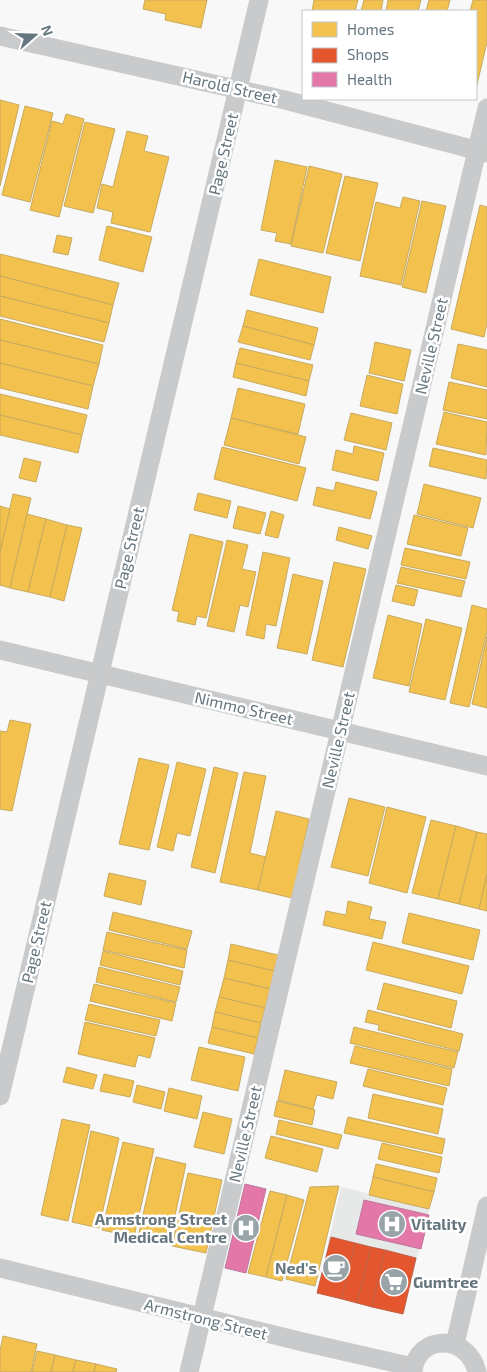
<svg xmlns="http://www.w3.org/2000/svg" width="487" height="1372" viewBox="0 0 487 1372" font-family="'Exo 2',sans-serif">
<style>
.built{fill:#e7e8e8}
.homes{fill:#f2c14e;stroke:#c8aa5d}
.shops{fill:#e4572e;stroke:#be6046}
.health{fill:#e377a8;stroke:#be779c}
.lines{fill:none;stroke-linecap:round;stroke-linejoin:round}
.street{stroke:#c9cacb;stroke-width:19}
.labels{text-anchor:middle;stroke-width:5;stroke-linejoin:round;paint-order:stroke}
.street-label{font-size:16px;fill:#66767f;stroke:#fff}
.poi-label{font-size:16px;font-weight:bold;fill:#66767f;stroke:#fff;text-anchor:end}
</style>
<rect width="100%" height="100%" fill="#f8f8f8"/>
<!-- built -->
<polygon class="built" points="341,1187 429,1208 404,1313 317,1291"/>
<!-- homes -->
<g class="homes">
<polygon points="145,0 207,0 201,28 165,20 166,14 143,9"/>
<polygon points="314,0 358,0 355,11 312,11"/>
<polygon points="364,0 383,0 381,11 361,11"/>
<polygon points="388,0 421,0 418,11 386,11"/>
<polygon points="429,0 450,0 447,11 426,11"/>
<polygon points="473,0 487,0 487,42 476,89 476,11 470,11"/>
<polygon points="0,100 19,105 0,186"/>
<polygon points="25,106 53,113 30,202 2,195"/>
<polygon points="66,114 84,119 59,217 30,210 52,121 63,124"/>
<polygon points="85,122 115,129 93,213 64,206"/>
<polygon points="127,131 148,136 144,151 169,157 150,232 111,223 113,212 97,208 102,184 113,187"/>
<polygon points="275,160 307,167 291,244 275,241 277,233 261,230"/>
<polygon points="309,166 342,174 323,253 291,246"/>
<polygon points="345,176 378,183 360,261 326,253"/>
<polygon points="403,197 420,201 401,285 360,276 376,202 400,208"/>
<polygon points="422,201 446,206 426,293 402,287"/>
<polygon points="480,205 487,207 487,324 484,337 451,329"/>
<polygon points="107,226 152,237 143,272 99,260"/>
<polygon points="57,235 72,238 68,255 53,252"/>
<polygon points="0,254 119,283 113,305 0,276"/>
<polygon points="259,259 331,277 323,313 250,295"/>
<polygon points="0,276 113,305 109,323 0,296"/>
<polygon points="0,296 109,323 104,342 0,316"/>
<polygon points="247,310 318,328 314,345 243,326"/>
<polygon points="0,319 103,345 99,364 0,340"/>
<polygon points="243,326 314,345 310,360 238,342"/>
<polygon points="0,340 99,364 93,386 0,363"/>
<polygon points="375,342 411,350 404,381 369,373"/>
<polygon points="458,344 487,350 487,387 451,378"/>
<polygon points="240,348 313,365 309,381 236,363"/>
<polygon points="0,363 93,386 88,409 0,388"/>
<polygon points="236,363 309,381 306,396 233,377"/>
<polygon points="367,375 403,384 397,414 360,406"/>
<polygon points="449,382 487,390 487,419 443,410"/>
<polygon points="238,388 305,404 298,434 231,418"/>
<polygon points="0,394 87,415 82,435 0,415"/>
<polygon points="444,412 487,422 486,455 436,444"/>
<polygon points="351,413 392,423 386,450 344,440"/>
<polygon points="0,415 82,435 78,453 0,435"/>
<polygon points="231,418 306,437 299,464 224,445"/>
<polygon points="354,446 384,453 378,481 332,470 336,450 353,454"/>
<polygon points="222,447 306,468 297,501 214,479"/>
<polygon points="433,448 487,460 486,479 429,466"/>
<polygon points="24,458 41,462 36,482 19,478"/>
<polygon points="336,482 377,492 370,519 313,505 317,487 334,491"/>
<polygon points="424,484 481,498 473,528 417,514"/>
<polygon points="198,493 231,501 227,518 194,510"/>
<polygon points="13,494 31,498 10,588 0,585 0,552"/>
<polygon points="0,506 10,509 0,552"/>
<polygon points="238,506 266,513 260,534 233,528"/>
<polygon points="271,511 284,515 278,538 265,535"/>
<polygon points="27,514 46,519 28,592 10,588"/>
<polygon points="414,515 468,528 461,556 407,544"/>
<polygon points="46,519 67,525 50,597 28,592"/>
<polygon points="67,525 82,528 64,601 50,597"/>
<polygon points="339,527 372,536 368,549 336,540"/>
<polygon points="190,534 223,542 206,618 197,616 195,625 177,621 179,612 172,610"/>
<polygon points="227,540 248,545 242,569 256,572 248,607 240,605 234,632 207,626"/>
<polygon points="405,548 470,562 466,579 401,565"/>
<polygon points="263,552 290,558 276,626 266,624 264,639 246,635"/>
<polygon points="334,562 366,569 343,667 312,660"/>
<polygon points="401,567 465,581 461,597 397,583"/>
<polygon points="293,574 323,581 307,654 277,648"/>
<polygon points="396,585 418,590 414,606 392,601"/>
<polygon points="472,605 487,609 487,631 469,707 450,703"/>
<polygon points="388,615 422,624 409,686 373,678"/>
<polygon points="426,619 462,628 445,700 409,692"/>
<polygon points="487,636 487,708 472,704"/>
<polygon points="10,720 31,724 12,811 0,809 0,731 7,732"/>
<polygon points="139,758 169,765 149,850 119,844"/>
<polygon points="177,762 206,769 190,836 177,833 173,851 157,847"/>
<polygon points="214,767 238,773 215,873 191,867"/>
<polygon points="244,772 266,776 250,853 266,857 258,890 220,882"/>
<polygon points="349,798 385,807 368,876 331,867"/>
<polygon points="387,807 426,817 407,893 369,883"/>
<polygon points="276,811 309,819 292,898 258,890"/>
<polygon points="431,820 456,826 438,899 412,893"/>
<polygon points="456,826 477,832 459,904 438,899"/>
<polygon points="477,832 487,834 487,874 479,909 459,904"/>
<polygon points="109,873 146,881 141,905 104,896"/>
<polygon points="487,874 487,911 479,909"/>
<polygon points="348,901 372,907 369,919 386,922 382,939 323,925 326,911 346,915"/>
<polygon points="113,912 192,931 187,949 109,930"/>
<polygon points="409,913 480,930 473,960 402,943"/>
<polygon points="107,932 187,950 184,968 103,950"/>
<polygon points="373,942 469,966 462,994 366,970"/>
<polygon points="231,944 278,955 274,971 228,960"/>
<polygon points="103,951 183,971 180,985 100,965"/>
<polygon points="228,960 274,971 270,989 224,978"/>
<polygon points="99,967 180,987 176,1002 96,982"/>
<polygon points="224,978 270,989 265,1008 219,997"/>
<polygon points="384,983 457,1001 451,1028 377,1009"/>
<polygon points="94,984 176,1003 172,1021 90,1001"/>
<polygon points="219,997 265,1008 261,1023 215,1012"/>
<polygon points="89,1004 160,1020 156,1036 85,1020"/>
<polygon points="368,1010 463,1034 459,1051 378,1030 379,1025 365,1022"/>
<polygon points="215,1012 261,1023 258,1038 212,1027"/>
<polygon points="85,1022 155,1038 150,1058 138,1055 135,1067 78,1054"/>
<polygon points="212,1027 258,1038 254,1054 208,1043"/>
<polygon points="354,1027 458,1052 454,1068 350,1043"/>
<polygon points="355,1046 452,1069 449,1086 350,1063"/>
<polygon points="199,1047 245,1057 238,1091 191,1080"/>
<polygon points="67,1067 97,1075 93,1089 63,1082"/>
<polygon points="368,1069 447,1088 443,1105 363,1086"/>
<polygon points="285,1070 337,1082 333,1099 317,1095 313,1109 278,1100"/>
<polygon points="104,1074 134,1081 130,1097 100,1091"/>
<polygon points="137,1085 165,1092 161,1109 133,1102"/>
<polygon points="169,1088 202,1096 197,1119 164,1111"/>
<polygon points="373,1094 443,1109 438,1134 368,1118"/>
<polygon points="277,1101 315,1110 312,1125 274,1116"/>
<polygon points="203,1112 232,1119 224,1154 194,1147"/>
<polygon points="348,1117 445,1139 442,1154 344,1133"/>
<polygon points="62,1119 90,1125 68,1221 41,1215"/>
<polygon points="279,1120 342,1135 338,1149 276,1134"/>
<polygon points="91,1131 119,1138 99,1228 72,1222"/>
<polygon points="271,1136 323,1149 317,1172 265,1158"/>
<polygon points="123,1142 154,1149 134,1237 102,1230"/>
<polygon points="382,1143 442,1157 439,1173 378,1159"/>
<polygon points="156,1157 186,1164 169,1244 138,1237"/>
<polygon points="376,1164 437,1178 434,1192 373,1177"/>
<polygon points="188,1173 222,1180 206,1253 172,1246"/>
<polygon points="373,1177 434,1192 429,1209 369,1195"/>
<polygon points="339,1186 315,1286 286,1279 310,1187"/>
<polygon points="270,1191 287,1195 266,1277 248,1273"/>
<polygon points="287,1195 304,1200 282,1281 266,1277"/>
<polygon points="3,1336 37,1344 31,1372 0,1372 0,1351"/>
<polygon points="37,1351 55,1355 51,1372 32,1372"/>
<polygon points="55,1355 76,1360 73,1372 51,1372"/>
<polygon points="76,1360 96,1364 94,1372 73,1372"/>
<polygon points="96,1364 117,1369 116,1372 94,1372"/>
</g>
<!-- shops -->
<g class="shops">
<polygon points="331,1237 355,1243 342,1299 317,1293"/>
<polygon points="355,1243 371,1247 357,1303 342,1299"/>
<polygon points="371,1247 385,1250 372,1307 357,1303"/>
<polygon points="385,1250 416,1258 403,1314 372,1307"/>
</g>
<!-- health -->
<g class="health">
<polygon points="245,1184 266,1189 246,1273 225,1268"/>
<polygon points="364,1200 429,1215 421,1249 356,1234"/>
</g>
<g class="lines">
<!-- street -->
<g class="street">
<polyline points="0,36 285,100 487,153"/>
<polyline points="0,650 487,766"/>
<polyline points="0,1096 259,0"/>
<polyline points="0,1268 303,1342 413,1367"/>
<polyline points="455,1344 487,1206"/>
<polyline points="189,1372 487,108"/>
<path d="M413 1372C416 1334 468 1333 477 1372"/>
</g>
</g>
<!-- icons -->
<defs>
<g id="hospital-disc" transform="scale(1.4375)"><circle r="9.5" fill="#99a4a9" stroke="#fff"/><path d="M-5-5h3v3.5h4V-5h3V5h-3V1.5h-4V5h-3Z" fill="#fff"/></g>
<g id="cafe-disc" transform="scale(1.4375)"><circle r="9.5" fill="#99a4a9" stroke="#fff"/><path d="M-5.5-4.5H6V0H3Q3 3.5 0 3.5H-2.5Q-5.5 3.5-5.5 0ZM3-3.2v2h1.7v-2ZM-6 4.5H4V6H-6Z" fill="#fff"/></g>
<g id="supermarket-disc" transform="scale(1.4375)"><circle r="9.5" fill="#99a4a9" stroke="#fff"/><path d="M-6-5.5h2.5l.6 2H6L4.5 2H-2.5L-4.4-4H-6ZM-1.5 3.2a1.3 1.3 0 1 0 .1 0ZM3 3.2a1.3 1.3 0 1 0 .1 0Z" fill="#fff"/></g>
</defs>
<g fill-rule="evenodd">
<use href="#hospital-disc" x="392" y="1224"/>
<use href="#hospital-disc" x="246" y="1228"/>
<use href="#cafe-disc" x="336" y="1268"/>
<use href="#supermarket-disc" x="394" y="1282"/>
</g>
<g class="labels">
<!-- street labels -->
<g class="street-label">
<text transform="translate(230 87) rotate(13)" y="6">Harold Street</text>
<text transform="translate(223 154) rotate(-77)" y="6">Page Street</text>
<text transform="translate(431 346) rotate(-77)" y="6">Neville Street</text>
<text transform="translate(129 548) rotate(-77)" y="6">Page Street</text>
<text transform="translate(244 708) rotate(13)" y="6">Nimmo Street</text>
<text transform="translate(338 740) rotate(-77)" y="6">Neville Street</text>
<text transform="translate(36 942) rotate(-77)" y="6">Page Street</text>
<text transform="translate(245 1134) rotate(-77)" y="6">Neville Street</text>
<text transform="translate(206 1319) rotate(14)" y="6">Armstrong Street</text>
</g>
<!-- poi labels -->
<g class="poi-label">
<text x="227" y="1225">Armstrong Street<tspan x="227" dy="18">Medical Centre</tspan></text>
<text x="411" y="1230" text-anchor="start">Vitality</text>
<text x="317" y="1274">Ned's</text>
<text x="413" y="1288" text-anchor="start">Gumtree</text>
</g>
</g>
<!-- legend -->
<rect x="302" y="10" width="175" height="90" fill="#ffffff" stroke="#c2c8cc"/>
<rect x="312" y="22" width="25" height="15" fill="#f2c14e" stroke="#c2c8cc"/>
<text x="347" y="35" font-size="15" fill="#66767f">Homes</text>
<rect x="312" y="48" width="25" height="15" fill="#e4572e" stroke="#c2c8cc"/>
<text x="347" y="60" font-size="15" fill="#66767f">Shops</text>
<rect x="312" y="72" width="25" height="15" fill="#e377a8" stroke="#c2c8cc"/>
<text x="347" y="85" font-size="15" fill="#66767f">Health</text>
<!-- north arrow -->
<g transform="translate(35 35) rotate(70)" stroke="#ffffff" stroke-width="4" paint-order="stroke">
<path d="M0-4L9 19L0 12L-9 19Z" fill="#66767f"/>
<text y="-8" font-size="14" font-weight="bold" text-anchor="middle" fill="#66767f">N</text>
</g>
</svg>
